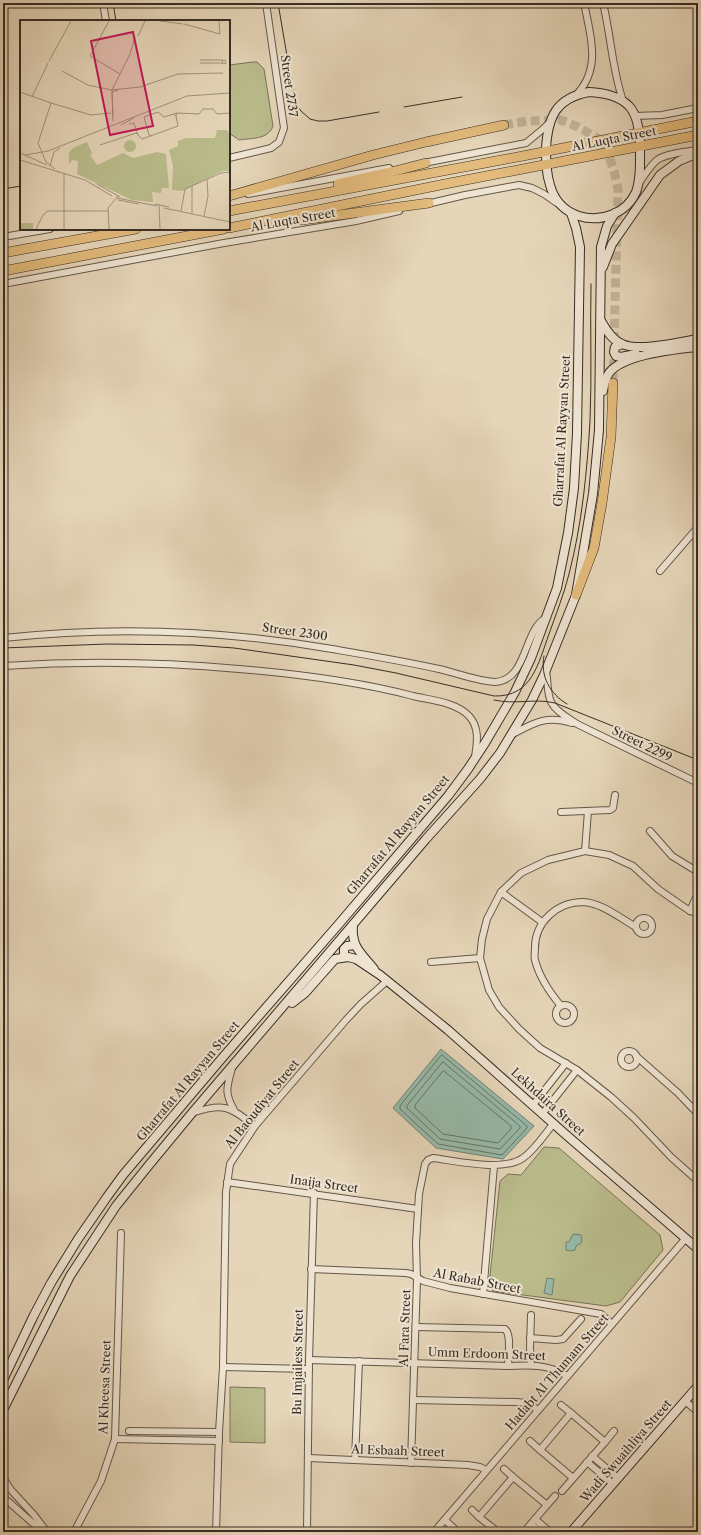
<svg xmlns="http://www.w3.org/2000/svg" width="701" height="1535" viewBox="0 0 701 1535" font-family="'Libre Caslon Text',serif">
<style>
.green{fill:#babc8c;stroke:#787458}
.water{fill:#97baaa;stroke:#718274}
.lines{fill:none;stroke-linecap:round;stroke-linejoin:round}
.shore{stroke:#677467;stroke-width:1}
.primary-tunnel{stroke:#c3b49b;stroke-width:9;stroke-dasharray:9 4.5;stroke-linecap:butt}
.street-casing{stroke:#635749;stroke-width:8}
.secondary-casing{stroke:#372d24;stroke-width:10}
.primary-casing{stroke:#372d24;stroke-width:10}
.street{stroke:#efe4d2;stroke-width:6}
.secondary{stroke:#efe4d2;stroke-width:8}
.primary{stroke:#e3bb7c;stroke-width:9}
.tram{stroke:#372d24;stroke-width:1}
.labels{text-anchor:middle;stroke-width:4;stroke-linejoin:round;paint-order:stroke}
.street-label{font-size:12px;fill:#372d24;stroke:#efe4d2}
.inset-road{fill:none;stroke:#a0927d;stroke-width:1}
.view{fill:#c2185b;fill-opacity:0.15;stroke:#c2185b;stroke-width:2}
.inset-edge{fill:none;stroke:#372d24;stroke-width:2}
</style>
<rect width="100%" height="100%" fill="#e6d6b9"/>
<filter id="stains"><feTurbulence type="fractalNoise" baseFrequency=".005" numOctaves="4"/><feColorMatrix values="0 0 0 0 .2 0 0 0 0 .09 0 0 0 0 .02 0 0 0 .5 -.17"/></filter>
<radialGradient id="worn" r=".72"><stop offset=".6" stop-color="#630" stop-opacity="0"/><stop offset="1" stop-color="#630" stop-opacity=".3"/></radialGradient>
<!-- green -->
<g class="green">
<path d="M253 62H257L264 69 273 126C268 140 251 138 239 140L229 133V65Z"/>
<polygon points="544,1147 559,1148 660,1235 663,1250 620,1302 606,1306 493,1291 489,1285 500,1181 508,1174 521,1175"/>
<polygon points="230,1387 265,1388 265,1443 230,1442"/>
</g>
<!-- water -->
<g class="water">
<polygon points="441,1049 534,1126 503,1159 436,1148 393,1108"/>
<polygon points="573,1234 581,1235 582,1240 581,1243 576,1246 575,1250 570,1251 566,1250 566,1242 569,1242"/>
<polygon points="547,1278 554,1279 552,1295 544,1293"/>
</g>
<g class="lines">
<!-- shore -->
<g class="shore">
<polygon points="442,1055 527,1126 527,1128 502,1155 438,1144 400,1109 400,1106"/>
<polygon points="443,1062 520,1126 520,1128 500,1149 440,1139 407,1108 407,1106"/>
<polygon points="444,1071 511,1126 511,1129 498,1143 443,1134 415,1108 415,1105 442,1072"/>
</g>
<!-- primary-tunnel -->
<polyline class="primary-tunnel" points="504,125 528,121 561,120 578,127 597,138 608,153 614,171 618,189 613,383"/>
<!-- street casing -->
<g class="street-casing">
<g id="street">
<polyline points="103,3 106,21"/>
<path d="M603 3C611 36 612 69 623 101"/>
<path d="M577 94C602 67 590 34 584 3"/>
<polyline points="635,116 662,115 698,108"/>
<polyline points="229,158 271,148 279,142 284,128 266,3"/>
<polyline points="424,163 526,143 543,129 549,123"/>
<path d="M639 183C644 176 650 166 657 160 668 153 685 152 698 150"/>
<polyline points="248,194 389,168"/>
<polyline points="427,204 465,195 519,185 532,188 544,194 557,203"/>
<polyline points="3,237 50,229"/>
<polyline points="3,284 224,243 356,221 399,211"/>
<polyline points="660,571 698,527"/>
<path d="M3 638C112 626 223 630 332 649 367 655 403 661 439 669 457 673 476 681 495 682 528 680 523 630 546 618"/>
<path d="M3 666C82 661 161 662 239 669 298 674 356 681 413 696 430 700 456 702 469 716 480 728 477 743 475 757"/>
<path d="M546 671C548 681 547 694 551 702 556 712 569 718 577 724L698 783"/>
<path d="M511 735C534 723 545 715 572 723"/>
<polyline points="561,812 610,810 613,808 615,795"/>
<polyline points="650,831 672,856 698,872"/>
<polyline points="585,851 588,811"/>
<polyline points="501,892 542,922"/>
<polyline points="690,911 698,893"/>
<polyline points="698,913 690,911 681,905 658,889 633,866 609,855 585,851 548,860 521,873 501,892 487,919 482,939 480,958 489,990 499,1007 519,1029 540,1048 577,1070 611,1097 634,1118 671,1157 698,1181"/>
<circle cx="644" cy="926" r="8"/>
<polyline points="431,962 480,958"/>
<circle cx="565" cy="1014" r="9"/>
<path d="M561 1006C551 994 539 976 535 960 534 957 535 952 535 948 535 922 557 902 583 902 602 903 620 918 636 927"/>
<circle cx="629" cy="1059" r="8"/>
<polyline points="636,1056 678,1093 698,1114"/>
<path d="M232 1068C227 1087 224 1092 234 1110"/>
<polyline points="533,1105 566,1063"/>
<path d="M192 1113C225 1102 229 1107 255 1126"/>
<polyline points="543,1113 577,1070"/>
<polyline points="227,1182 418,1209"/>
<polyline points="311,1269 406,1273 411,1274 423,1281 450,1288 601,1314 612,1324"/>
<polyline points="483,1294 494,1166"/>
<polyline points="531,1315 530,1348 531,1365"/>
<path d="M416 1327 505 1329C512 1335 508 1357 508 1366"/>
<polyline points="530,1338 556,1340 563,1339 581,1319"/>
<path d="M309 1360 508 1366C529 1365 549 1364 567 1376"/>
<polyline points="223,1367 309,1369"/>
<polyline points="413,1400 516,1402 527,1403 538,1410"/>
<polyline points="685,1401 698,1412"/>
<polyline points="561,1405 571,1413"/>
<polyline points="129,1431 219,1432"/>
<polyline points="115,1439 219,1441"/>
<polyline points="530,1441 540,1450"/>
<polyline points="605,1442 614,1431"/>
<polyline points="592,1456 618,1478"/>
<polyline points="308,1458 468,1465 480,1467 486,1470"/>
<polyline points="355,1460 359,1361"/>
<polyline points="587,1462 613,1484"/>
<path d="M411 1463 417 1279 416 1243 419 1194 425 1164 428 1160 433 1158C457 1161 503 1172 523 1158 535 1150 544 1135 554 1123"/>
<polyline points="504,1469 513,1477"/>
<polyline points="3,1478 11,1490 34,1515 47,1532"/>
<polyline points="562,1491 605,1442 571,1413 540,1450 573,1478"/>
<polyline points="3,1497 43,1532"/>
<polyline points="547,1505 555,1496"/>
<polyline points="472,1510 479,1517"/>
<polyline points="535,1519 550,1532"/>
<polyline points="445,1520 458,1532"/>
<polyline points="531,1524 541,1532"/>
<polyline points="74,1532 101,1481 115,1439 121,1233"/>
<polyline points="216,1532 219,1432 223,1367 226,1192 230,1164 255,1126 346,1020 361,1004 387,981"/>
<polyline points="307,1532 309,1360 314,1193"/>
<polyline points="434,1532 686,1238"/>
<polyline points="498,1532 479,1517 513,1477 547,1505 524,1532"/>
</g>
</g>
<!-- secondary casing -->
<g class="secondary-casing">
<g id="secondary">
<path d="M589 92C603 93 618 95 629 106 639 117 640 135 640 149 640 163 641 179 636 192 627 213 601 223 579 216 564 211 554 200 550 185 546 173 546 161 546 148 548 117 556 98 589 92Z"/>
<polyline points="603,267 612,244 660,175 679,161 698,153"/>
<path d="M601 321C606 330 612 340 622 344 639 352 679 342 698 339"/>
<polyline points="622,344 615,347 614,352 616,356 621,357 636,354"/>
<path d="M603 391C604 384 606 378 609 373 623 354 676 349 698 347"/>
<path d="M353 925C351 947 361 953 374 969"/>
<polyline points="344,957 344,949 347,946 355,945"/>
<polyline points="292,1003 305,993 335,959 348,957 356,959 380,975 448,1030 564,1133 698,1249"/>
<polyline points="3,1380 34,1315 51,1283 78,1239 107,1197 123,1175 223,1057 338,925 448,796 468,769 485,743 515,692 531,658 557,588 568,533 574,488 577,433 580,247 576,228 571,213"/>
<polyline points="3,1410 70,1276 116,1206 149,1165 192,1113 426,839 480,779 500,753 532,700 544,675 576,595 593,494 599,430 601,247 607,226 615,213"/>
<polyline points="571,1532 698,1386"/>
</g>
</g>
<!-- primary casing -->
<g class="primary-casing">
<g id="primary">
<polyline points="338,184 391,172 426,163"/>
<polyline points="229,196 373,155 426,142 504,125"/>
<polyline points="229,211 528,155 698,121"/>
<polyline points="302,220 429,203"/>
<polyline points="229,228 445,184 698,135"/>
<polyline points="3,253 136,229"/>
<polyline points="3,271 224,229"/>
<polyline points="576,595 594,548 602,503 611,437 613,383"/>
</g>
</g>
<!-- street -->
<use href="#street" class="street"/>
<!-- secondary -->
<use href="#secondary" class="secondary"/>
<!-- primary -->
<use href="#primary" class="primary"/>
<!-- tram -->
<g class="tram">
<polyline points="113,3 116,21"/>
<polyline points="278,3 293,91 298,107 301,111 310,119 318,121 327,121 379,112"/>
<polyline points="404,107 462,97"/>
<polyline points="3,189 21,186"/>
<path d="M3 648 107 644 193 645 234 648 354 665 396 673 494 696C532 697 538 664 549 634 556 614 564 594 569 574 582 524 587 472 590 421 592 375 590 329 591 284"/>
<path d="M544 656C540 676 550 694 567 704"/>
<path d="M494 700C515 705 534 698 555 703L698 760"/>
</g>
</g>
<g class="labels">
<!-- street labels -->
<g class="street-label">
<text transform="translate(289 86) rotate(82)" y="4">Street 2737</text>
<text transform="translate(614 139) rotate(-11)" y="4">Al Luqta Street</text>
<text transform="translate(293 220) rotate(-10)" y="4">Al Luqta Street</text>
<text transform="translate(562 431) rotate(-87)" y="4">Gharrafat Al Rayyan Street</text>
<text transform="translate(295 632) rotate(8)" y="4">Street 2300</text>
<text transform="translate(642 744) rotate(26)" y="4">Street 2299</text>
<text transform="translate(398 835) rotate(-50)" y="4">Gharrafat Al Rayyan Street</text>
<text transform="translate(188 1081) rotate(-50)" y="4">Gharrafat Al Rayyan Street</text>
<text transform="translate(548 1102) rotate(42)" y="4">Lekhdaira Street</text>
<text transform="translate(262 1104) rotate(-51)" y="4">Al Baoudiyat Street</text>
<text transform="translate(324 1184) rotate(8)" y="4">Inaija Street</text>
<text transform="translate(477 1281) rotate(11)" y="4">Al Rabab Street</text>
<text transform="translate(405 1328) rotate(-88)" y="4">Al Fara Street</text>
<text transform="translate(487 1354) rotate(2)" y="4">Umm Erdoom Street</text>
<text transform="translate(298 1362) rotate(-89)" y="4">Bu Imjailess Street</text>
<text transform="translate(557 1372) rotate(-49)" y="4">Hadabt Al Thumam Street</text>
<text transform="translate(105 1387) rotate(-88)" y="4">Al Kheesa Street</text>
<text transform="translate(398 1451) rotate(2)" y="4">Al Esbaah Street</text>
<text transform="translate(626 1451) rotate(-49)" y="4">Wadi Swuaihliya Street</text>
</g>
</g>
<!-- overview -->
<g transform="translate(20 20)">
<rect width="210" height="210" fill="#e6d6b9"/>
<path d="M197 110H207L210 114V151H202L163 171 152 170 153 146 149 130 158 126V121L166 118H195ZM104 126a6 6 0 1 1 12 0a6 6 0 1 1-12 0ZM67 122 72 133 70 135 77 145 103 133 113 138 137 132 146 134 149 168H142L141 173 132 172 133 182 112 180 57 154 58 141 52 140 49 145V133L53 128ZM0 203H13V209H0Z" fill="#babc8c"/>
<path class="inset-road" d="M89 1 70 36 100 54M140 1 163 4M164 4 200 14 199 1M118 16 125 1M180 40H203M205 40 206 43 203 44 202 41ZM29 41 51 1M180 43H203M42 51 68 65 91 70 120 67 158 54 203 53M0 72 31 83 18 123 26 142 35 149M12 77 28 43M31 83 71 95 91 93M93 96 92 72 98 70M156 96 157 93 179 94 183 89H193L197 94 210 93M93 101 92 70 110 34 115 17M109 104 114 103 118 115M101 105 114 98M132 116 129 115 124 97 138 92 144 97 157 93M80 125 116 113 122 119 158 106 156 96 153 94M0 133 27 145M5 135 28 131 167 76 210 73M0 140 65 160 92 176M30 146 34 132 40 128M44 154V209M77 164 100 177M97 178 137 186M98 180 119 184M135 184 149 187M139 185 140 209M144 188 210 202M161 191 165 169 201 153 210 152M172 193V166M184 196 188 176 187 159M16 209 23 195 28 191H88M89 209 88 188 98 176"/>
<path class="view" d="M113 12 133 106 90 115 71 21Z"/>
<rect width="210" height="210" class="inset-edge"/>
</g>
<!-- margin -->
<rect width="701" height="1535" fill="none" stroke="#e6d6b9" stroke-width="16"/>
<rect x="4" y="4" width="693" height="1527" fill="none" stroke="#372d24" stroke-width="2"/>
<rect x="8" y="8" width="685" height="1519" fill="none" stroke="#372d24"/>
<rect width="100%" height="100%" filter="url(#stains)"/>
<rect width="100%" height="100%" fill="url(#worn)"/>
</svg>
